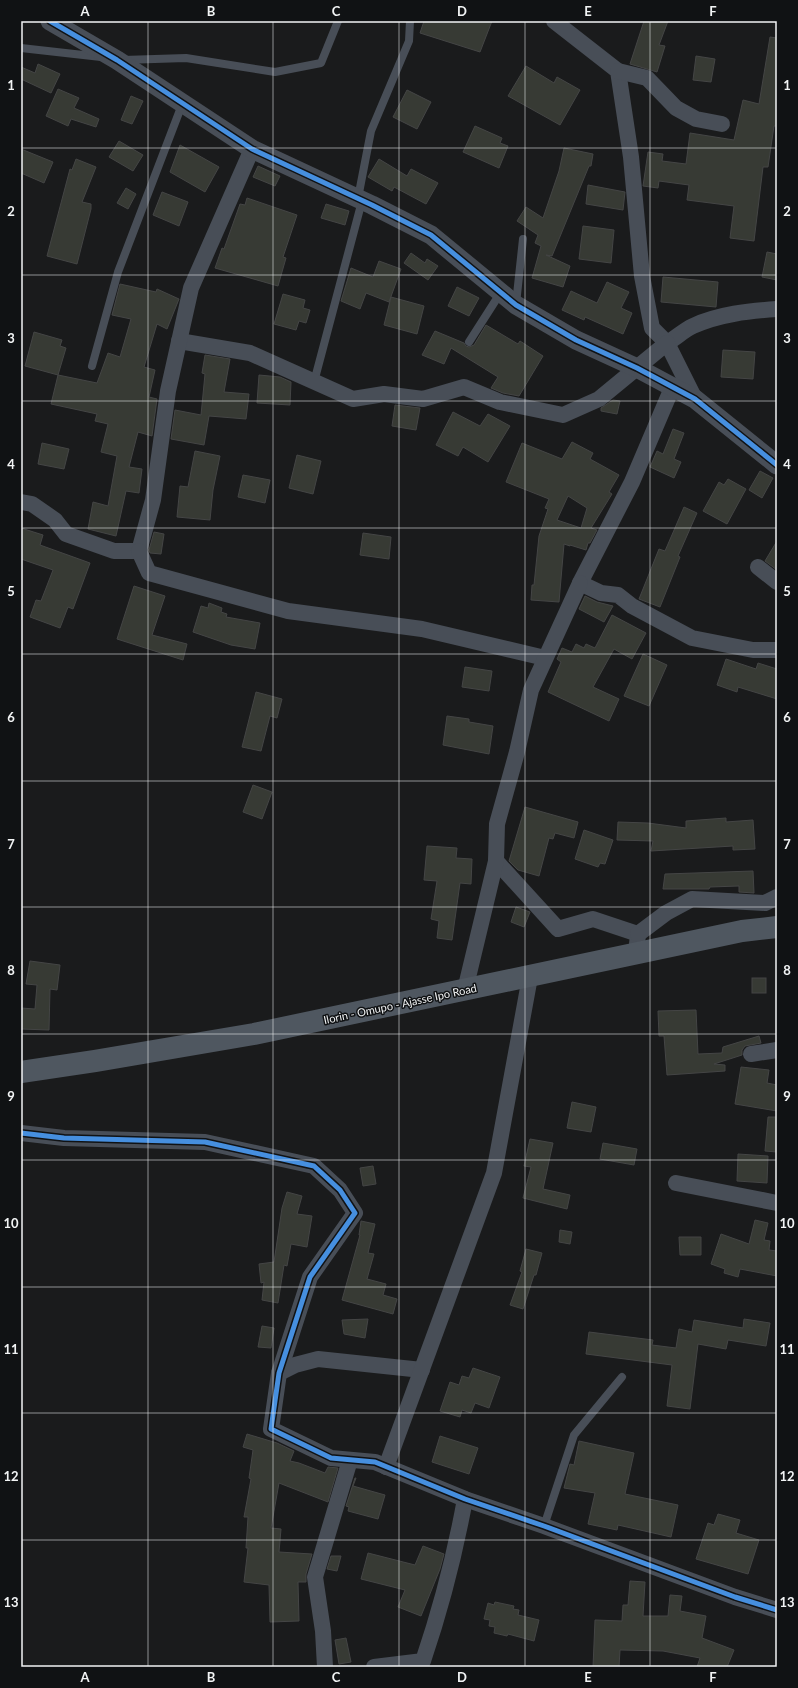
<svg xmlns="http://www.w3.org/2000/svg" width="798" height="1688" viewBox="0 0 798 1688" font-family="Lato,sans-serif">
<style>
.building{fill:#373a34;stroke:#444545;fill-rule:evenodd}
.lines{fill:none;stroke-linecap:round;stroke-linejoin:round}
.service{stroke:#484e57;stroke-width:8}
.minor{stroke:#484e57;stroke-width:16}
.tertiary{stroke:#484e57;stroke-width:19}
.trunk{stroke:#4f5760;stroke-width:22}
.cycleway-casing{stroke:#101214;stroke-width:8}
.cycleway{stroke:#468fdf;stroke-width:5}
.grid{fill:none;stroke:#f2f4f5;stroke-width:1;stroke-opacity:0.55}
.labels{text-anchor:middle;stroke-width:3;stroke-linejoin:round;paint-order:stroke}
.street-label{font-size:11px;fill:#f2f4f5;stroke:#101214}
.neatline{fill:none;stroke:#f2f4f5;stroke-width:1.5}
.grid-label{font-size:13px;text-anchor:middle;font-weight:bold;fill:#f2f4f5}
</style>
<rect width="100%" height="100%" fill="#1a1b1c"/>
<!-- building -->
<g class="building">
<polygon points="424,21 492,21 480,52 420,33"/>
<polygon points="644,21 668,21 659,45 665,46 657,72 630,64"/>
<polygon points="770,37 777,38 777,126 774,126 768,167 763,167 754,241 730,238 734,206 687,200 689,185 659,181 658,188 643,186 648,152 663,154 662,161 686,164 690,133 734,140 743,100 759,104"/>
<polygon points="696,56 715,59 711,82 693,80"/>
<polygon points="38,64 60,74 51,93 21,79 21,67 35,73"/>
<polygon points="526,66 554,83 557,77 580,90 560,125 508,96"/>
<polygon points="58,89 79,98 74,108 99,119 96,127 71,119 68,126 46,116"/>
<polygon points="407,90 431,102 417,129 393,117"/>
<polygon points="131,96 143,101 132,124 121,120"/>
<polygon points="475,126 502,138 500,143 508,146 499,168 463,152"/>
<polygon points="119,141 143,155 133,171 109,157"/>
<polygon points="180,145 219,167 205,192 170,172"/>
<polygon points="564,148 593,154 591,166 589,166 552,256 546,255 570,266 563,287 532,278 541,246 535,243 538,235 517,221 526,207 543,218 559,171"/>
<polygon points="21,149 53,162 44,183 21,173"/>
<polygon points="76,159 96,167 82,202 91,204 91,209 77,264 47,256 70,169 72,170"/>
<polygon points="379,159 407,176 411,169 438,183 426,204 394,187 392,191 368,177"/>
<polygon points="258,166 280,176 275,186 253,177"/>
<polygon points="588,185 625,192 623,210 586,204"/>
<polygon points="126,188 136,194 128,209 117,203"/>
<polygon points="162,192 188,202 179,226 153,215"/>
<polygon points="247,198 297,215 283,257 286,258 278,286 215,268 222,248 224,249 240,204 245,205"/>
<polygon points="326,204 349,211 345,225 321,218"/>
<polygon points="583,226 614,230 611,263 579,259"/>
<polygon points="767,252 777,254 777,280 762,277"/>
<polygon points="411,253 425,263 427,259 438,266 428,280 404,263"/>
<polygon points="379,261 401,269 389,302 366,293 360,309 341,301 351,268 373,277"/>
<polygon points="663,277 718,282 716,307 661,302"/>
<polygon points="607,282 629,292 621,308 632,313 623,334 585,317 584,320 562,310 571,291 597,303"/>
<polygon points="120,284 156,292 157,289 179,299 167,329 157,324 144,367 155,370 149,397 157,399 152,436 138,432 129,467 142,469 139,493 126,491 116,536 88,529 93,502 108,506 117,456 101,452 108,424 95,421 97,414 51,404 58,375 25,366 34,332 62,340 60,346 66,348 58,375 97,383 108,353 120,357 131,319 112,315"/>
<polygon points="457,287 479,298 469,316 448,306"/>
<polygon points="283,294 305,300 303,308 310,310 306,323 299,321 296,330 274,324"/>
<polygon points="391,297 424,306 417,334 384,325"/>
<polygon points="486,325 518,344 520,341 543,356 519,396 503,393 491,388 498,377 451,348 444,364 422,355 435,331 464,343 466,346 469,347 474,345"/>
<polygon points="723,350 755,352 753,379 721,377"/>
<polygon points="205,355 230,359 224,392 249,394 246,419 209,416 204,445 171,439 175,410 201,415 205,374 202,373"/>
<polygon points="259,375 280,377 291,382 290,405 257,403"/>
<polygon points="613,400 620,401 617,414 601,411 601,408"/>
<polygon points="395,405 420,408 416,430 392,426"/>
<polygon points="453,412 480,426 488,414 510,426 488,462 463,447 458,456 436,445"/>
<polygon points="673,429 684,433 674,459 681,462 674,478 650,467 657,451 663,454"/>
<path d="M572 442 593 453 590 459 619 475 609 492 612 494 591 528 597 530 590 543H588L586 550 570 545V546L564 544 559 602 531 600 532 585H534L539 536 548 509 545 508 549 499 506 482 522 443 562 459ZM568 496 587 508 581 528 557 520Z"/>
<polygon points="42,443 69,449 64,469 38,464"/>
<polygon points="195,451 220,456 213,490 210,520 177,517 180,486 188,487"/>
<polygon points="297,455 321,461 313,494 289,488"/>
<polygon points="760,471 773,478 762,498 749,490"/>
<polygon points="243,475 270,480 265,503 238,497"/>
<polygon points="728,479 746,489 727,524 703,511 719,482 724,485"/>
<polygon points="684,507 697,513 678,556 680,557 660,607 639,599 659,549 665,551"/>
<polygon points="21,528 43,535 40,545 90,563 73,609 68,607 60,628 30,617 36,600 41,601 53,570 21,559"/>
<polygon points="154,532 164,534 161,554 150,553 149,550"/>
<polygon points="363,533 391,537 389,559 360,555"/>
<polygon points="777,541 777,570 765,561"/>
<polygon points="134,586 165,596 152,635 187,644 183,660 117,639"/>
<polygon points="585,596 597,602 613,606 604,622 579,609"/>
<polygon points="209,603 222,608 221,612 227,614 226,617 260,623 255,649 231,645 193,632 201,606 208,608"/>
<polygon points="612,615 646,633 632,659 614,649 593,687 619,699 609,721 548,692 561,662 557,659 562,648 572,652 576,644 584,648 586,644 595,648"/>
<polygon points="643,654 667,665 649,706 624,696"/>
<polygon points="726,659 756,669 758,663 777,669 777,699 738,687 737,692 717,685"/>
<polygon points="465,667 492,671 489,691 462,687"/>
<polygon points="256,692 282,699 277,718 270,716 261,751 242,747"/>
<polygon points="447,716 469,719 469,722 493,726 489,754 443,745"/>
<polygon points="253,785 272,792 262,819 243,812"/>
<polygon points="525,807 578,822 574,838 555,833 553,839 549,838 539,876 518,870 509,861"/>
<polygon points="726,818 726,822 753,820 755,849 733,850 733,846 651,851 653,841 617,840 618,822 648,823 686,828 686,821"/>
<polygon points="584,830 613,840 605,864 600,863 598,867 575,859"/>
<polygon points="427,846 457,848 456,858 472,859 471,884 460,883 452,940 437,938 439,921 431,919 437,881 424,880"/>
<polygon points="753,871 754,893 739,892 739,886 710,887 709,889 663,889 665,874"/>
<polygon points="516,907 530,912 524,927 511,922"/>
<polygon points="30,961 60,965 57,990 50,989 49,1030 21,1029 21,1008 35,1009 37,985 26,984"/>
<rect x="752" y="978" width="14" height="15"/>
<polygon points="696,1010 698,1054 722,1053 723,1047 759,1036 761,1043 745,1046 742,1050 742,1055 714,1064 725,1065 725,1071 667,1075 664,1036 659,1036 658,1011"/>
<polygon points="741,1067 769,1070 767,1083 777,1085 777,1111 735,1104"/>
<polygon points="572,1102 596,1107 591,1132 567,1128"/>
<polygon points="768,1117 777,1117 777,1152 765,1151"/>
<polygon points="530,1139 553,1143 543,1189 570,1195 567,1209 523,1198 531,1167 524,1166"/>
<polygon points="603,1143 637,1149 634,1165 600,1159"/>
<polygon points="738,1154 768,1156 767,1183 737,1181"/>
<polygon points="373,1166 376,1184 363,1186 360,1168"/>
<polygon points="287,1192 302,1196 297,1214 312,1216 307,1247 291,1244 287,1266 284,1265 278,1303 262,1300 264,1282 261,1283 259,1264 274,1262 282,1208"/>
<polygon points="755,1220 768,1223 764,1240 770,1241 769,1250 777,1251 777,1276 740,1269 738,1277 724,1273 725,1269 711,1264 721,1234 749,1244"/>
<polygon points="361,1221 375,1224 368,1253 374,1254 367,1279 386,1284 383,1295 397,1299 393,1314 342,1300 360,1235 359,1235"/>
<polygon points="560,1230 572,1232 570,1244 559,1242"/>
<polygon points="679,1237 701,1237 701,1255 680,1255"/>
<polygon points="526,1249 542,1253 536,1275 534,1275 523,1309 510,1305 522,1272 520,1271"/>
<polygon points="368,1319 365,1338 344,1334 342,1320"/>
<polygon points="744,1319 770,1323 766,1346 728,1340 726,1349 698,1344 690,1409 667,1406 672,1365 586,1354 589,1332 653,1340 652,1345 676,1348 679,1329 692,1332 694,1320 743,1328"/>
<polygon points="262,1326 274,1328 271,1348 258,1347"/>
<polygon points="473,1368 500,1377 489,1408 475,1403 471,1413 462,1410 460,1417 440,1411 450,1382 459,1385 462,1376 469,1378"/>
<polygon points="247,1434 277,1443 294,1451 290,1461 299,1463 325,1473 328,1467 338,1468 328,1502 279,1483 271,1528 281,1529 279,1552 312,1554 306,1574 306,1582 298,1582 299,1621 270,1622 269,1585 244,1582 248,1548 246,1548 248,1517 244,1517 251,1479 249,1478 253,1450 243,1447"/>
<polygon points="440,1436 478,1448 469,1474 432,1462"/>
<polygon points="579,1441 634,1453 625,1494 678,1505 671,1537 618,1525 617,1530 588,1524 595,1493 564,1488 570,1464 574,1465"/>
<polygon points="355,1478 356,1478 353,1486 385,1495 378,1519 348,1511 349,1507 346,1506"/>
<polygon points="718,1514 740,1520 736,1533 759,1540 748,1574 696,1559 708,1523 714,1525"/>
<polygon points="423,1546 444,1554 440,1569 421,1616 398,1607 405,1590 361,1579 368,1553 415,1565"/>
<polygon points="331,1556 341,1556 337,1571 327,1569"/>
<polygon points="630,1581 645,1582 643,1616 668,1616 670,1595 682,1596 680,1611 706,1616 702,1638 734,1650 727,1667 697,1667 700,1658 663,1651 620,1650 619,1667 593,1667 595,1620 622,1621 623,1605 628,1605"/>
<polygon points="495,1602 514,1606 513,1609 519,1610 518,1615 539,1620 534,1641 508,1634 507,1636 494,1633 495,1627 489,1626 490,1620 484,1619 488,1603 494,1605"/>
<polygon points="346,1638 351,1662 339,1664 335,1640"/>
</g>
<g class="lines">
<!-- service -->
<g class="service">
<polyline points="21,48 101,57"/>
<polyline points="123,60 186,58 275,72 321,63 338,21"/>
<polyline points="358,198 371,131 409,41 410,21"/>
<polyline points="516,304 523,239"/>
<polyline points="469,342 501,292"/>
<polyline points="92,366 118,272 183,102"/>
<polyline points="314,382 362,201"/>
<polyline points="544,1526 574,1435 622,1377"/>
</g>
<!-- minor -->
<g class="minor">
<path d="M554 21 618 71 631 157 642 276 652 328 667 343C676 338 684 330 693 326 719 314 749 311 777 309"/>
<polyline points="618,71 647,78 676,108 696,119 722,124"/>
<polyline points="179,341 250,353 353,399 384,394 423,399 464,387 500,402 563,415 599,399 667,343 695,399"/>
<polyline points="672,388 632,482 580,583 601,593 618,595 632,606 692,638 753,650 777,650"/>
<polyline points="21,502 32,504 55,520 66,534 114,551 139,551 153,500 168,391 191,288 252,149"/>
<polyline points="139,551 149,573 288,611 422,629 545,658"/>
<polyline points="758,567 777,582"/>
<polyline points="496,861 558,929 593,919 638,934 636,954"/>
<polyline points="638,934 666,913 692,899 765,903 777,897"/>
<polyline points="465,990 496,861 497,824 517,752 531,690 580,583"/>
<polyline points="751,1054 777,1050"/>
<polyline points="21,1133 64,1138 205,1142 314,1166 340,1190 355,1213 310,1277 279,1373 271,1429 331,1458 375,1462 465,1499 544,1526 735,1597 777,1610"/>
<polyline points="676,1183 777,1203"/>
<polyline points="279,1373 295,1365 318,1359 422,1370"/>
<polyline points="386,1467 494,1173 530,977"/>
<polyline points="325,1667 323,1631 315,1577 350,1460"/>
<path d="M374 1667 423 1661C441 1608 455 1554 465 1499"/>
</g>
<!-- tertiary -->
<polyline class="tertiary" points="50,21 117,60 252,149 372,205 431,235 516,305 576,340 637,368 695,399 777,465"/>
<!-- trunk -->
<polyline class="trunk" points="21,1072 95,1061 254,1034 742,931 777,927"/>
<!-- cycleway casing -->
<g class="cycleway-casing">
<g id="cycleway">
<polyline points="50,21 117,60 252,149 372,205 431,235 516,305 576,340 637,368 695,399 777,465"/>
<polyline points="21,1133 64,1138 205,1142 314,1166 340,1190 355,1213 310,1277 279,1373 271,1429 331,1458 375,1462 465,1499 544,1526 735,1597 777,1610"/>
</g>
</g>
<!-- cycleway -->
<use href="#cycleway" class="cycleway"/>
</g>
<!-- grid -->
<path class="grid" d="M148 21V1667M273 21V1667M399 21V1667M525 21V1667M650 21V1667M21 148H777M21 275H777M21 401H777M21 528H777M21 654H777M21 781H777M21 907H777M21 1034H777M21 1160H777M21 1287H777M21 1413H777M21 1540H777"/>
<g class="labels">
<!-- street labels -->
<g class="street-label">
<text transform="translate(400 1004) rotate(-12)" y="4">Ilorin - Omupo - Ajasse Ipo Road</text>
</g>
</g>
<!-- border -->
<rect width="798" height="1688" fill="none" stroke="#101214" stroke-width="44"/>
<rect x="22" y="22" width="754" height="1644" class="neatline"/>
<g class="grid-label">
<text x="85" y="16">A</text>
<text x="211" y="16">B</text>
<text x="336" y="16">C</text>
<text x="462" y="16">D</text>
<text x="588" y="16">E</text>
<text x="713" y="16">F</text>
<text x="11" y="90">1</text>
<text x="787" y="90">1</text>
<text x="11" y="216">2</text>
<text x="787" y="216">2</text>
<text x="11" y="343">3</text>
<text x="787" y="343">3</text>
<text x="11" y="469">4</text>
<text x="787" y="469">4</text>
<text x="11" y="596">5</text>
<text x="787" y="596">5</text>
<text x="11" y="722">6</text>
<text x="787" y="722">6</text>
<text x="11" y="849">7</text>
<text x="787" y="849">7</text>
<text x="11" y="975">8</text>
<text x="787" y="975">8</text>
<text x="11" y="1101">9</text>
<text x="787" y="1101">9</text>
<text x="11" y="1228">10</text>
<text x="787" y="1228">10</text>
<text x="11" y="1354">11</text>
<text x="787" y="1354">11</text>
<text x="11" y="1481">12</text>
<text x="787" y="1481">12</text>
<text x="11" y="1607">13</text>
<text x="787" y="1607">13</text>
<text x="85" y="1682">A</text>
<text x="211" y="1682">B</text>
<text x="336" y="1682">C</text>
<text x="462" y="1682">D</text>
<text x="588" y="1682">E</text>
<text x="713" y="1682">F</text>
</g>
</svg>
